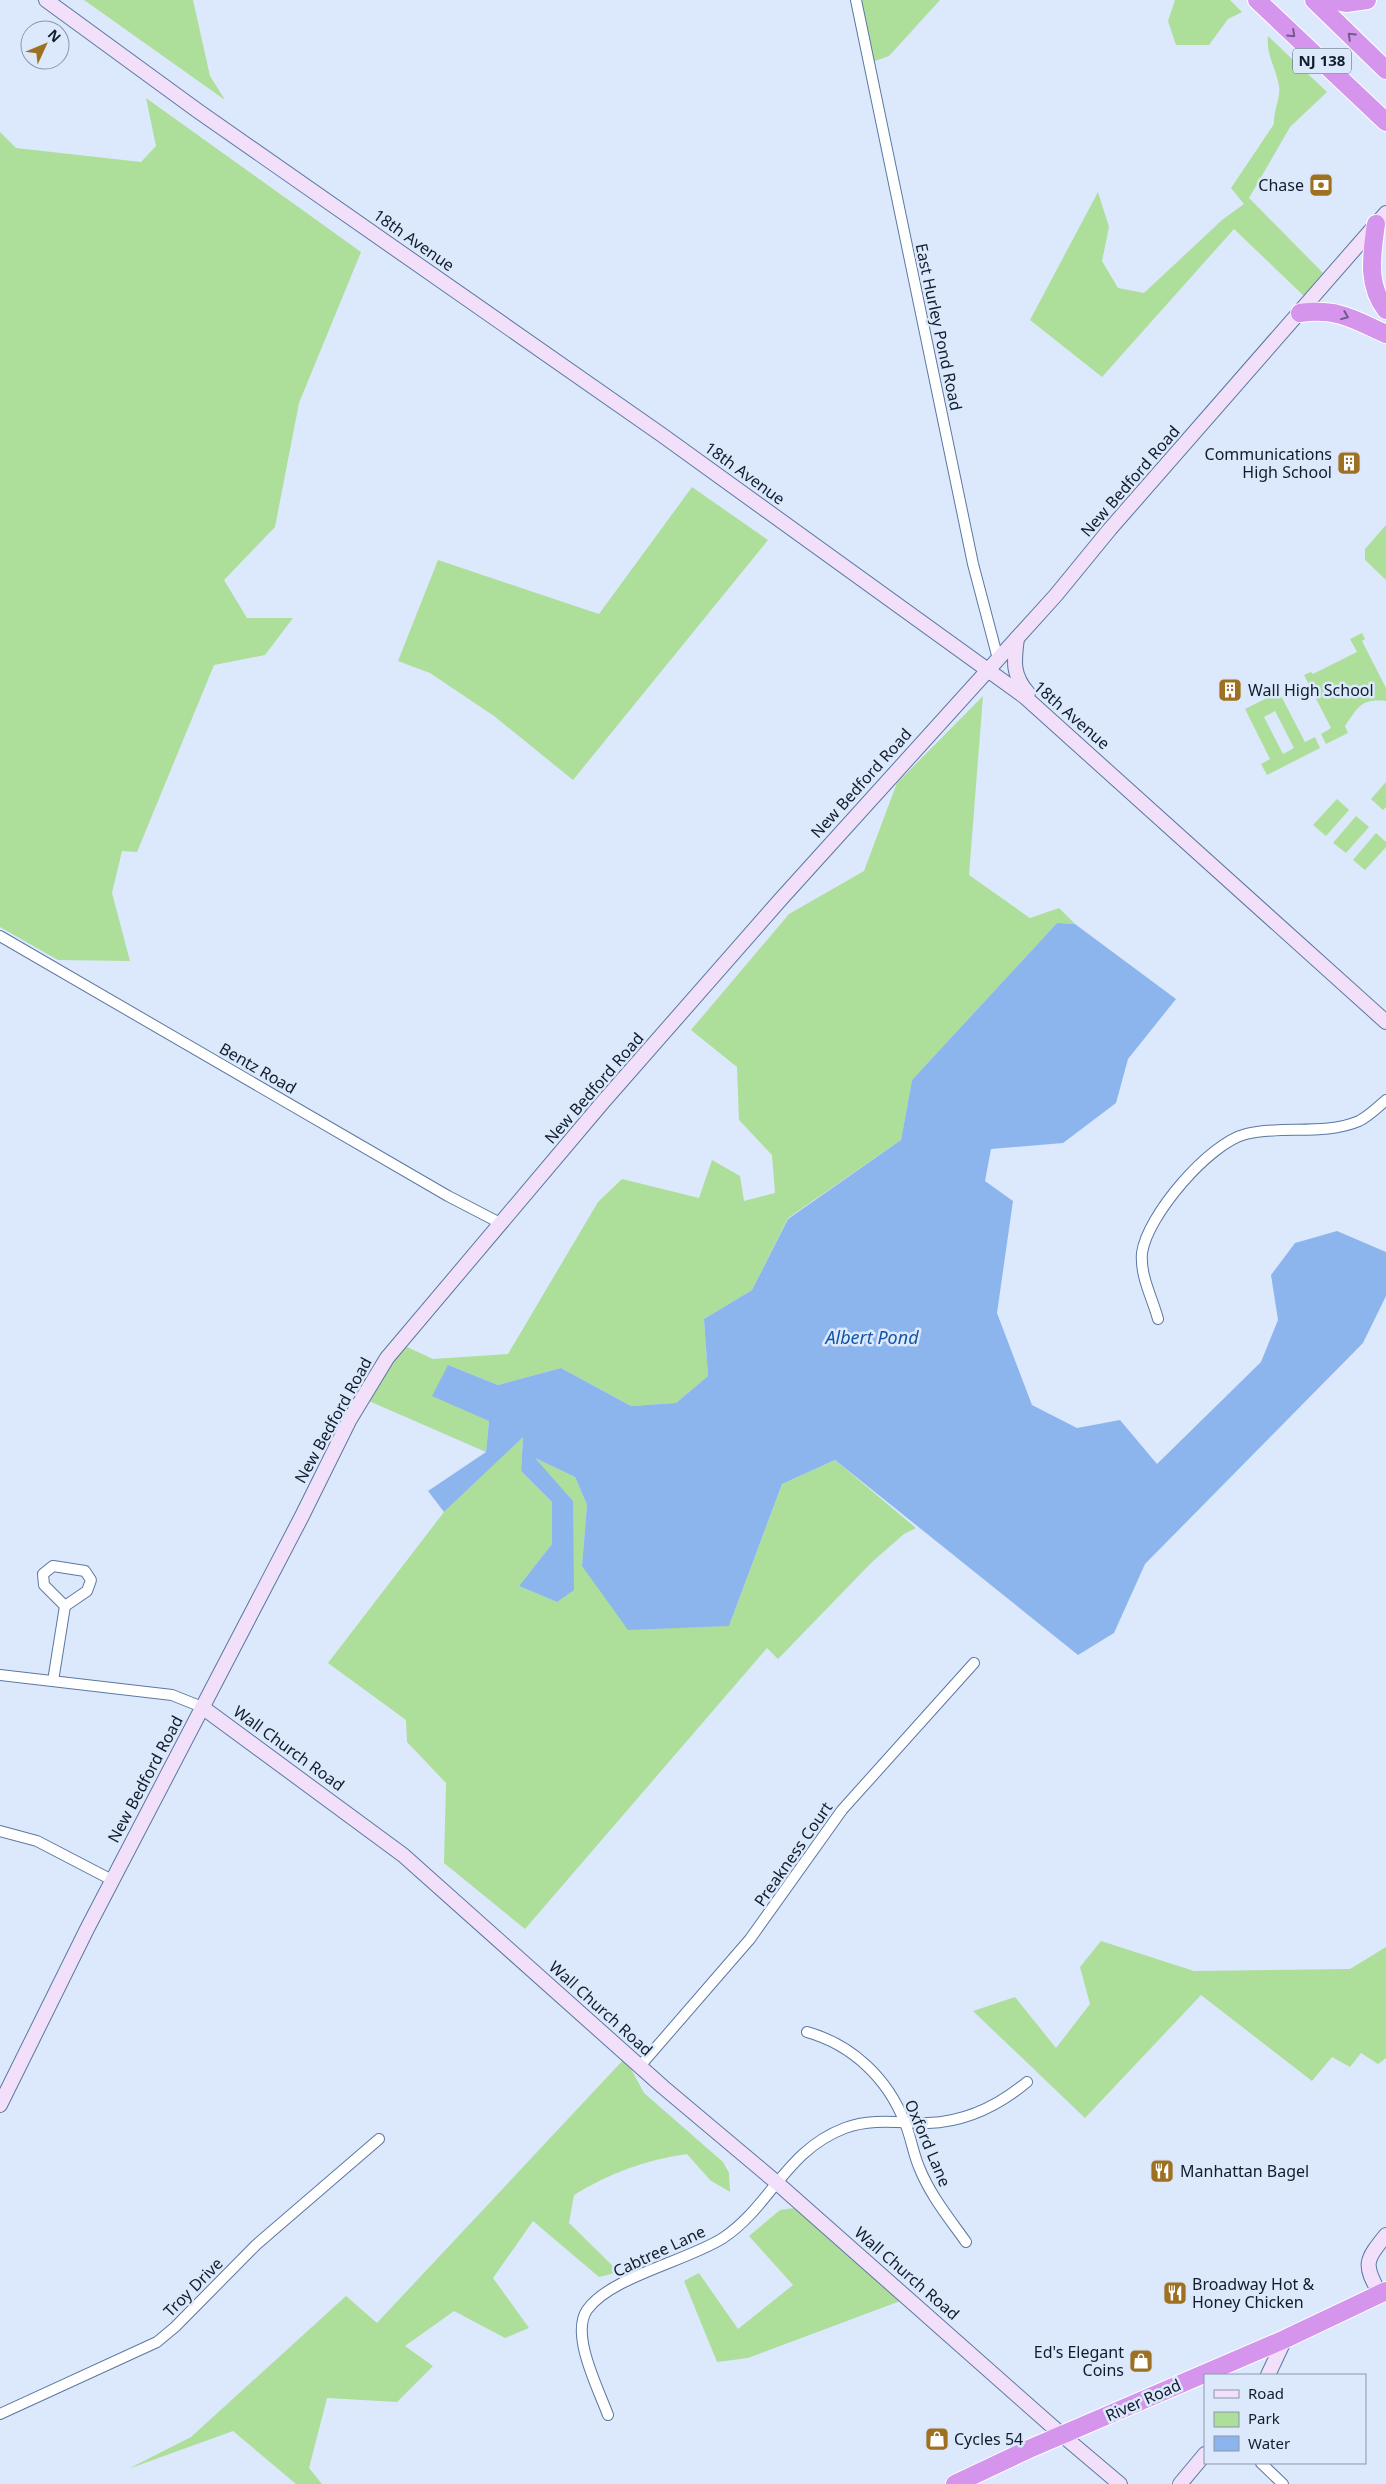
<svg xmlns="http://www.w3.org/2000/svg" width="1386" height="2484" viewBox="0 0 1386 2484" font-family="'Noto Sans',sans-serif">
<style>
.green{fill:#adde9a;fill-rule:evenodd}
.water{fill:#8db5ed}
.lines{fill:none;stroke-linecap:round;stroke-linejoin:round}
.street-casing{stroke:#5b78a1;stroke-width:12}
.secondary-casing{stroke:#5b78a1;stroke-width:16}
.highway-casing{stroke:#fff;stroke-width:20}
.street{stroke:#fff;stroke-width:10}
.secondary{stroke:#f2dff9;stroke-width:14}
.highway{stroke:#d595ec;stroke-width:18}
.oneway{stroke:#73598c}
.labels{text-anchor:middle;stroke-width:5;stroke-linejoin:round;paint-order:stroke}
.shield{fill:#dce9fc;stroke:#4e5a6b;stroke-width:1}
.shield-label{font-size:15px;font-weight:bold;fill:#111d2d}
.poi-label{font-size:16px;fill:#111d2d;stroke:#dce9fc;text-anchor:start}
.street-label{font-size:16px;fill:#111d2d;stroke:#dce9fc}
.water-label{font-size:18px;font-style:italic;fill:#1255a7;stroke:#dce9fc}
</style>
<rect width="100%" height="100%" fill="#dce9fc"/>
<!-- green -->
<g class="green">
<polygon points="84,0 193,0 210,76 225,100"/>
<polygon points="854,0 940,0 889,56 867,64"/>
<polygon points="1175,0 1230,0 1242,12 1228,19 1209,45 1176,45 1168,21"/>
<path d="M1268 36 1327 92 1290 127 1249 198 1323 273 1304 296 1234 229 1102 377 1030 320 1098 192 1109 227 1102 261 1118 288 1144 293 1222 220 1244 204 1231 188 1274 124C1273 112 1281 97 1279 86 1276 68 1266 55 1268 36Z"/>
<polygon points="146,98 361,252 299,403 275,527 224,580 247,618 293,618 265,655 214,665 137,852 122,851 112,893 130,961 58,960 0,927 0,132 16,148 141,162 156,146"/>
<polygon points="692,487 768,540 573,780 494,716 430,673 398,661 438,560 599,614"/>
<polygon points="1386,525 1386,580 1365,560 1365,549"/>
<path d="M1362 633 1365 639 1362 641 1386 688V701C1360 698 1357 709 1345 726L1348 733 1326 744 1321 734 1331 728 1304 675 1311 672 1313 674 1357 652 1350 639Z"/>
<path d="M1279 692 1305 742 1315 737 1320 748 1267 775 1261 764 1270 759 1245 709ZM1275 711 1294 748 1283 754 1264 717Z"/>
<polygon points="983,696 969,875 1030,918 1059,908 1075,924 1057,923 912,1080 901,1140 788,1218 752,1290 704,1319 708,1376 676,1403 631,1406 561,1368 498,1385 448,1365 489,1421 486,1452 355,1395 392,1340 433,1359 508,1354 598,1202 622,1179 699,1198 712,1160 740,1176 744,1201 775,1193 772,1155 739,1120 737,1067 691,1030 789,914 864,871 897,783"/>
<polygon points="1386,782 1386,807 1383,810 1371,799"/>
<polygon points="1337,799 1349,810 1326,836 1313,825"/>
<polygon points="1356,816 1369,827 1346,853 1333,843"/>
<polygon points="1376,833 1386,842 1386,847 1365,870 1353,860"/>
<polygon points="523,1436 521,1471 552,1502 552,1544 519,1586 557,1602 573,1501 533,1457 575,1477 587,1505 582,1566 729,1626 782,1484 835,1460 916,1528 904,1534 872,1562 778,1659 767,1648 525,1929 444,1863 446,1783 407,1742 406,1720 328,1663 444,1512"/>
<polygon points="1101,1941 1194,1971 1350,1969 1386,1947 1386,2058 1378,2064 1361,2053 1350,2067 1332,2057 1312,2081 1201,1995 1085,2118 973,2011 1015,1997 1056,2048 1090,2004 1080,1967"/>
<path d="M625 2058 644 2093 723 2162 729 2173 730 2192 710 2180 687 2154C646 2160 609 2173 574 2195L569 2223 619 2272 599 2277 533 2221 493 2278 529 2328 505 2338 454 2311 405 2346 433 2366 397 2402 327 2398 309 2468 322 2484H296L233 2431 128 2469 191 2437 346 2296 377 2323Z"/>
<polygon points="794,2208 903,2300 748,2358 717,2362 684,2281 699,2273 738,2329 793,2285 749,2236 780,2210"/>
</g>
<!-- water -->
<polygon class="water" points="1057,923 1075,924 1176,999 1128,1059 1116,1103 1063,1143 991,1149 985,1181 1013,1201 997,1313 1032,1405 1077,1428 1120,1420 1157,1464 1261,1362 1278,1320 1271,1275 1295,1243 1337,1231 1386,1252 1386,1296 1363,1343 1145,1564 1114,1633 1078,1655 835,1460 782,1484 729,1626 628,1630 582,1566 587,1505 575,1477 535,1458 573,1501 574,1590 557,1602 519,1586 552,1544 552,1502 521,1471 523,1437 444,1512 428,1491 486,1452 489,1421 432,1396 448,1365 498,1385 561,1368 631,1406 676,1403 708,1376 704,1319 752,1290 788,1219 901,1140 912,1080"/>
<g class="lines">
<!-- street casing -->
<g class="street-casing">
<g id="street">
<polyline points="856,0 973,564 998,659"/>
<polyline points="0,936 448,1196 502,1224"/>
<path d="M1158 1319C1152 1297 1140 1276 1142 1253 1147 1216 1209 1143 1246 1134 1282 1125 1324 1136 1359 1121 1369 1116 1378 1107 1386 1100"/>
<polygon points="53,1566 85,1571 91,1580 87,1591 65,1606 44,1585 43,1574"/>
<polyline points="0,1675 172,1695 202,1707"/>
<polyline points="53,1681 65,1606"/>
<polyline points="0,1831 37,1841 112,1880"/>
<path d="M807 2032C853 2045 888 2079 905 2123 911 2137 913 2153 919 2167 930 2195 949 2218 966 2242"/>
<polyline points="640,2066 750,1939 842,1810 974,1663"/>
<polyline points="0,2414 157,2342 175,2327 256,2245 379,2139"/>
<path d="M608 2415C599 2390 570 2335 587 2310 610 2277 687 2261 723 2238 770 2207 786 2150 845 2128 872 2118 900 2123 928 2123 966 2122 998 2106 1027 2082"/>
<polyline points="1261,2463 1283,2484"/>
</g>
</g>
<!-- secondary casing -->
<g class="secondary-casing">
<g id="secondary">
<polyline points="46,0 198,111 662,435 1025,697 1386,1022"/>
<path d="M1017 638C1014 661 1012 675 1028 693"/>
<polyline points="202,1707 403,1855 663,2087 776,2182 1062,2435 1120,2484"/>
<polyline points="0,2105 87,1929 302,1516 350,1419 387,1358 603,1102 781,899 1056,595 1110,529 1386,213"/>
<path d="M1380 2294C1363 2264 1365 2261 1386 2235"/>
<polyline points="1268,2375 1285,2339"/>
<polyline points="1180,2484 1205,2454"/>
</g>
</g>
<!-- highway casing -->
<g class="highway-casing">
<g id="highway">
<polyline points="1257,0 1386,122"/>
<polyline points="1314,0 1386,70"/>
<polyline points="1330,0 1346,3 1367,0"/>
<path d="M1376 224C1372 254 1366 284 1386 310"/>
<path d="M1300 313C1338 308 1353 319 1386 334"/>
<polyline points="955,2484 1029,2449 1285,2339 1386,2291"/>
</g>
</g>
<!-- street -->
<use href="#street" class="street"/>
<!-- secondary -->
<use href="#secondary" class="secondary"/>
<!-- highway -->
<use href="#highway" class="highway"/>
</g>
<!-- one-way arrows -->
<defs><path id="oneway-chevron" d="M-2-3.5L2.5 0L-2 3.5" fill="none" stroke-width="1.6" stroke-linecap="round" stroke-linejoin="round" transform="scale(1.25)"/></defs>
<g class="oneway">
<use href="#oneway-chevron" transform="translate(1292 34) rotate(43)"/>
<use href="#oneway-chevron" transform="translate(1351 36) rotate(-136)"/>
<use href="#oneway-chevron" transform="translate(1345 316) rotate(22)"/>
</g>
<!-- icons -->
<defs>
<g id="bank-square" transform="scale(1.25)"><rect x="-9" y="-9" width="18" height="18" rx="4" fill="#9e7021" stroke="#dce9fc"/><path d="M-6-4H6V4H-6ZM0-2.3a2.3 2.3 0 1 0 0 4.6a2.3 2.3 0 1 0 0-4.6Z" fill="#fff"/></g>
<g id="building-square" transform="scale(1.25)"><rect x="-9" y="-9" width="18" height="18" rx="4" fill="#9e7021" stroke="#dce9fc"/><path d="M-4-6H4V6H1V3H-1V6H-4ZM-2.5-4.3h1.7v1.8h-1.7ZM.8-4.3h1.7v1.8H.8ZM-2.5-1h1.7V.8h-1.7ZM.8-1h1.7V.8H.8Z" fill="#fff"/></g>
<g id="restaurant-square" transform="scale(1.25)"><rect x="-9" y="-9" width="18" height="18" rx="4" fill="#9e7021" stroke="#dce9fc"/><path d="M-5-6h1v4h1v-4h1v4h1v-4h1v5L-1.5 .5V6h-2V.5L-5-1ZM5-6V6H3V1.5H1.5Q1.5-4 5-6Z" fill="#fff"/></g>
<g id="shop-square" transform="scale(1.25)"><rect x="-9" y="-9" width="18" height="18" rx="4" fill="#9e7021" stroke="#dce9fc"/><path d="M-5-2.5h2.3a2.7 3.5 0 0 1 5.4 0H5L5.5 6h-11ZM-1.5-2.5h3a1.5 2.3 0 0 0-3 0Z" fill="#fff"/></g>
</defs>
<g fill-rule="evenodd">
<use href="#bank-square" x="1321" y="185"/>
<use href="#building-square" x="1349" y="463"/>
<use href="#building-square" x="1230" y="690"/>
<use href="#restaurant-square" x="1162" y="2171"/>
<use href="#restaurant-square" x="1175" y="2293"/>
<use href="#shop-square" x="1141" y="2361"/>
<use href="#shop-square" x="937" y="2439"/>
</g>
<g class="labels">
<!-- shield labels -->
<rect class="shield" x="1293" y="48.5" width="58" height="25" rx="4"/>
<g class="shield-label">
<text x="1322" y="66">NJ 138</text>
</g>
<!-- poi labels -->
<g class="poi-label">
<text x="1304" y="191" text-anchor="end">Chase</text>
<text x="1332" y="460" text-anchor="end">Communications<tspan x="1332" dy="18">High School</tspan></text>
<text x="1248" y="696">Wall High School</text>
<text x="1180" y="2177">Manhattan Bagel</text>
<text x="1192" y="2290">Broadway Hot &amp;<tspan x="1192" dy="18">Honey Chicken</tspan></text>
<text x="1124" y="2358" text-anchor="end">Ed's Elegant<tspan x="1124" dy="18">Coins</tspan></text>
<text x="954" y="2445">Cycles 54</text>
</g>
<!-- street labels -->
<g class="street-label">
<text transform="translate(414 240) rotate(35)" y="6">18th Avenue</text>
<text transform="translate(939 327) rotate(78)" y="6">East Hurley Pond Road</text>
<text transform="translate(745 473) rotate(36)" y="6">18th Avenue</text>
<text transform="translate(1130 481) rotate(-49)" y="6">New Bedford Road</text>
<text transform="translate(1072 715) rotate(41)" y="6">18th Avenue</text>
<text transform="translate(861 783) rotate(-48)" y="6">New Bedford Road</text>
<text transform="translate(258 1068) rotate(30)" y="6">Bentz Road</text>
<text transform="translate(594 1088) rotate(-49)" y="6">New Bedford Road</text>
<text transform="translate(333 1420) rotate(-61)" y="6">New Bedford Road</text>
<text transform="translate(289 1748) rotate(36)" y="6">Wall Church Road</text>
<text transform="translate(145 1779) rotate(-62)" y="6">New Bedford Road</text>
<text transform="translate(793 1854) rotate(-55)" y="6">Preakness Court</text>
<text transform="translate(601 2008) rotate(42)" y="6">Wall Church Road</text>
<text transform="translate(928 2143) rotate(67)" y="6">Oxford Lane</text>
<text transform="translate(659 2251) rotate(-25)" y="6">Cabtree Lane</text>
<text transform="translate(907 2273) rotate(41)" y="6">Wall Church Road</text>
<text transform="translate(193 2287) rotate(-45)" y="6">Troy Drive</text>
<text transform="translate(1143 2400) rotate(-24)" y="6">River Road</text>
</g>
<!-- water labels -->
<g class="water-label">
<text x="872" y="1344">Albert Pond</text>
</g>
</g>
<!-- legend -->
<rect x="1204" y="2374" width="162" height="90" fill="#dce9fc" stroke="#8b97a9"/>
<rect x="1214" y="2390" width="25" height="8" fill="#f2dff9" stroke="#8b97a9"/>
<text x="1248" y="2399" font-size="15" fill="#111d2d">Road</text>
<rect x="1214" y="2412" width="25" height="15" fill="#adde9a" stroke="#8b97a9"/>
<text x="1248" y="2424" font-size="15" fill="#111d2d">Park</text>
<rect x="1214" y="2436" width="25" height="15" fill="#8db5ed" stroke="#8b97a9"/>
<text x="1248" y="2449" font-size="15" fill="#111d2d">Water</text>
<!-- north arrow -->
<g transform="translate(45 45) rotate(46)"><circle r="24" fill="#dce9fc" stroke="#8b97a9"/>
<path d="M0-4L9 19L0 12L-9 19Z" fill="#9e7021"/>
<text y="-8" font-size="14" font-weight="bold" text-anchor="middle" fill="#111d2d">N</text>
</g>
</svg>
